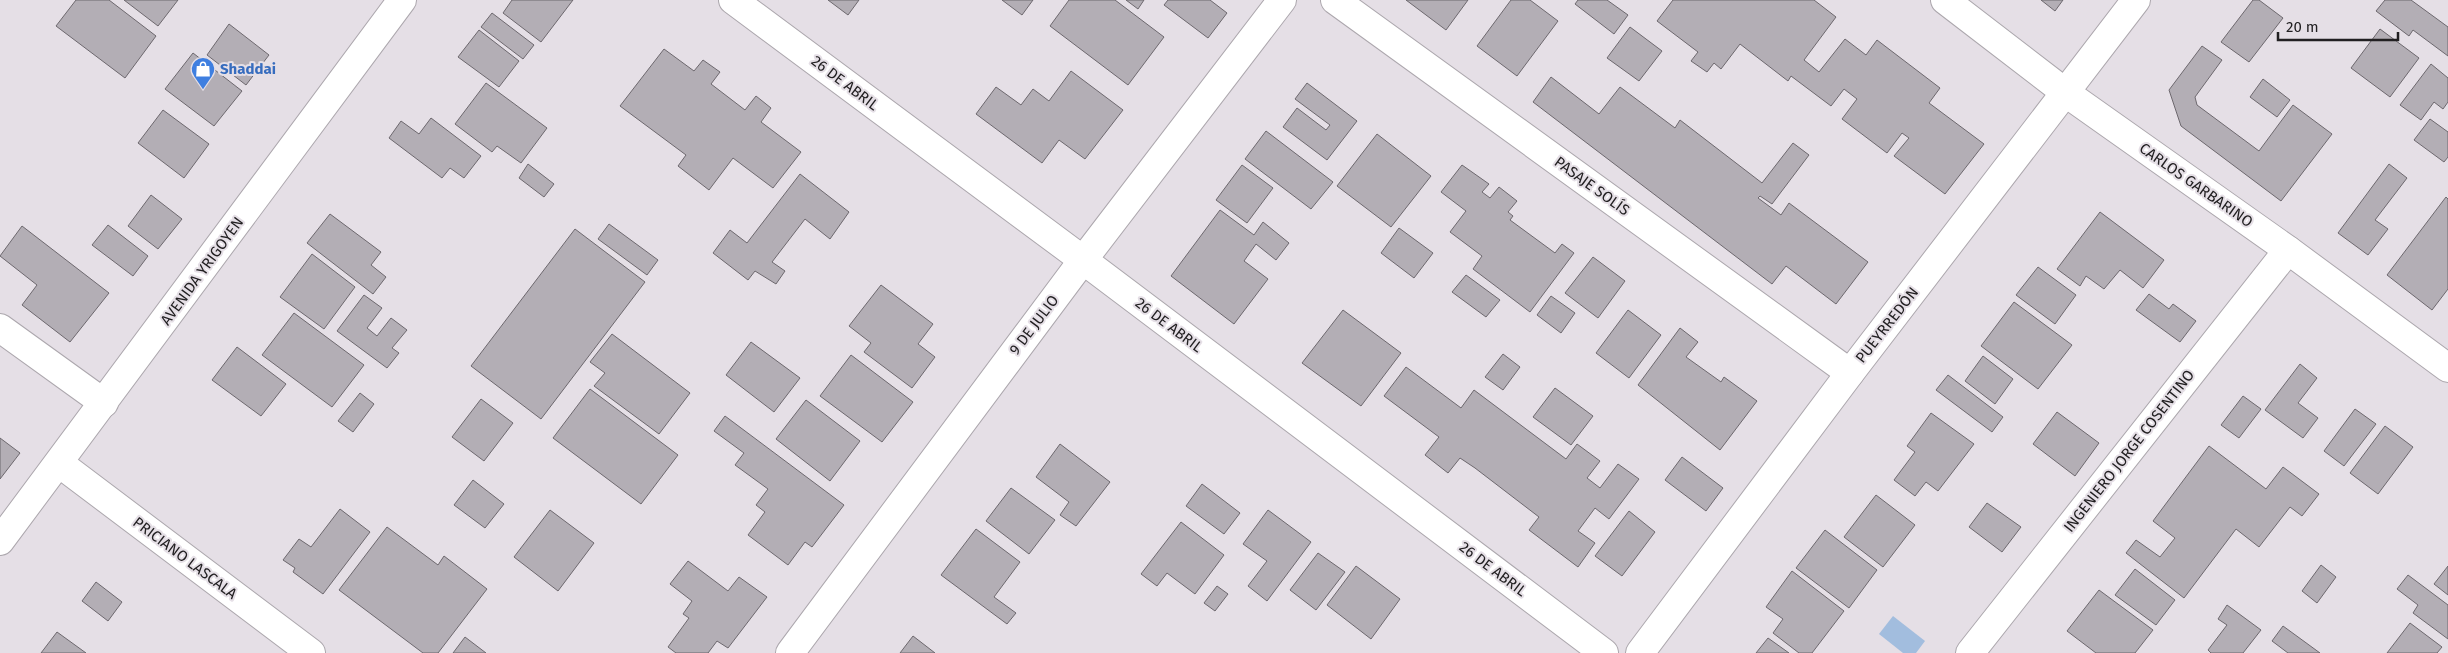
<svg xmlns="http://www.w3.org/2000/svg" width="2448" height="653" viewBox="0 0 2448 653" font-family="'Fira Sans',sans-serif">
<style>
.water{fill:#a2bdde}
.building{fill:#b3aeb5;stroke:#6d686e}
.lines{fill:none;stroke-linecap:round;stroke-linejoin:round}
.minor-casing{stroke:#aca7ad;stroke-width:30}
.secondary-casing{stroke:#aca7ad;stroke-width:30}
.minor{stroke:#fff;stroke-width:28}
.secondary{stroke:#fff;stroke-width:28}
.labels{text-anchor:middle;stroke-width:4;stroke-linejoin:round;paint-order:stroke}
.shop-label{font-size:15px;font-weight:bold;fill:#366cbe;stroke:#e5dfe6;text-anchor:start}
.street-label{font-size:15px;fill:#222022;stroke:#e5dfe6}
</style>
<rect width="100%" height="100%" fill="#e5dfe6"/>
<!-- water -->
<polygon class="water" points="1893,616 1925,641 1916,653 1903,653 1879,634"/>
<!-- building -->
<g class="building">
<polygon points="76,0 109,0 156,36 125,78 56,26"/>
<polygon points="124,0 178,0 158,26"/>
<polygon points="512,0 573,0 541,42 503,13"/>
<polygon points="828,0 859,0 848,15"/>
<polygon points="1002,0 1033,0 1022,15"/>
<polygon points="1069,0 1115,0 1164,37 1128,85 1050,26"/>
<polygon points="1126,0 1144,0 1138,9"/>
<polygon points="1168,0 1210,0 1227,13 1208,38 1164,5"/>
<polygon points="1406,0 1468,0 1446,30"/>
<polygon points="1511,0 1530,0 1558,21 1517,76 1477,46"/>
<polygon points="1578,0 1607,0 1628,15 1614,34 1575,4"/>
<polygon points="1673,0 1814,0 1836,17 1804,60 1819,72 1845,39 1866,55 1877,40 1940,88 1929,103 1984,144 1945,194 1894,156 1909,138 1902,133 1887,153 1842,119 1857,99 1844,89 1831,106 1791,76 1788,81 1740,44 1721,69 1714,63 1707,72 1691,61 1698,52 1657,21"/>
<polygon points="2041,0 2063,0 2055,11"/>
<polygon points="2253,0 2259,0 2283,18 2249,62 2221,42"/>
<polygon points="2385,0 2411,0 2448,27 2448,56 2413,30 2409,36 2376,11"/>
<polygon points="492,13 534,45 523,59 481,27"/>
<polygon points="229,24 269,55 246,85 207,55"/>
<polygon points="1630,27 1662,51 1639,81 1607,58"/>
<polygon points="2380,29 2419,58 2390,97 2351,68"/>
<polygon points="479,30 519,61 499,87 458,57"/>
<polygon points="2202,46 2222,60 2195,97 2197,105 2259,151 2293,105 2332,134 2281,201 2181,126 2169,90"/>
<polygon points="664,49 694,71 703,60 720,72 711,84 745,110 756,96 771,108 761,122 801,152 773,188 733,158 709,190 678,166 686,155 620,106"/>
<polygon points="193,53 242,91 214,126 165,89"/>
<polygon points="2431,64 2448,78 2448,102 2443,109 2434,102 2421,120 2400,105"/>
<polygon points="1071,71 1123,110 1085,159 1059,140 1042,163 976,114 996,87 1021,105 1033,89 1049,101"/>
<polygon points="1551,77 1599,114 1620,87 1675,128 1680,120 1762,183 1793,143 1809,155 1772,204 1760,196 1758,198 1781,215 1789,203 1868,262 1836,304 1786,266 1772,284 1533,102"/>
<polygon points="2263,79 2290,100 2277,117 2250,97"/>
<polygon points="486,83 547,128 521,163 497,146 492,152 455,124"/>
<polygon points="1307,83 1357,121 1327,160 1283,127 1297,108 1326,130 1330,125 1295,99"/>
<polygon points="163,110 209,144 184,178 138,143"/>
<polygon points="431,118 481,156 464,178 450,168 442,178 389,138 401,121 419,134"/>
<polygon points="2430,119 2448,132 2448,157 2444,162 2414,140"/>
<polygon points="1266,131 1333,182 1311,209 1245,159"/>
<polygon points="1377,134 1431,176 1391,227 1337,186"/>
<polygon points="528,164 554,184 544,197 519,178"/>
<polygon points="2389,164 2407,178 2375,220 2388,229 2368,255 2338,233"/>
<polygon points="1242,165 1273,188 1247,223 1216,200"/>
<polygon points="1462,165 1489,184 1482,192 1490,198 1499,187 1517,201 1508,212 1513,216 1510,220 1555,253 1562,244 1574,253 1530,312 1473,269 1482,256 1450,232 1466,211 1441,192"/>
<polygon points="800,174 849,212 830,239 805,219 772,262 785,271 776,284 755,271 748,280 713,253 730,230 747,243"/>
<polygon points="151,195 182,219 158,249 128,226"/>
<polygon points="2446,197 2448,199 2448,289 2432,310 2387,275"/>
<polygon points="1220,210 1254,235 1263,222 1289,243 1276,260 1256,244 1244,261 1268,279 1234,324 1171,276"/>
<polygon points="2100,212 2164,260 2143,288 2120,270 2104,289 2086,276 2080,286 2057,269"/>
<polygon points="330,214 381,252 371,265 386,277 373,294 307,243"/>
<polygon points="609,224 658,260 647,275 598,239"/>
<polygon points="108,225 148,256 133,276 92,245"/>
<polygon points="22,226 109,293 70,342 22,305 37,285 0,256"/>
<polygon points="1399,228 1433,253 1414,278 1381,253"/>
<polygon points="575,229 645,282 541,419 471,366"/>
<polygon points="312,254 355,287 324,329 280,297"/>
<polygon points="1593,257 1625,281 1598,318 1565,293"/>
<polygon points="2038,267 2076,295 2055,324 2016,295"/>
<polygon points="1466,275 1500,300 1486,317 1452,292"/>
<polygon points="881,285 933,324 918,344 935,357 912,388 864,352 871,343 849,326"/>
<polygon points="2149,294 2169,309 2173,304 2196,321 2180,342 2136,310"/>
<polygon points="364,295 382,308 367,328 377,336 391,318 407,330 392,348 399,353 387,368 337,331"/>
<polygon points="1551,296 1575,313 1561,333 1537,315"/>
<polygon points="2014,302 2072,345 2038,389 1981,346"/>
<polygon points="1343,310 1401,353 1361,406 1302,363"/>
<polygon points="1628,310 1661,335 1629,378 1596,353"/>
<polygon points="294,313 364,365 332,407 262,355"/>
<polygon points="1680,328 1698,342 1686,357 1721,382 1724,377 1757,401 1720,450 1638,385"/>
<polygon points="612,334 690,393 659,434 594,386 605,373 590,362"/>
<polygon points="751,342 800,378 774,412 726,375"/>
<polygon points="237,347 286,384 261,416 212,380"/>
<polygon points="1503,354 1520,367 1503,390 1485,377"/>
<polygon points="851,355 913,402 882,442 820,396"/>
<polygon points="1983,356 2013,379 1995,404 1965,381"/>
<polygon points="2300,364 2317,378 2298,403 2318,418 2303,438 2265,410"/>
<polygon points="1406,367 1461,408 1474,390 1566,459 1577,444 1600,461 1587,478 1600,488 1618,464 1639,479 1609,519 1595,508 1578,531 1595,543 1578,567 1529,530 1539,517 1475,468 1460,458 1448,473 1425,455 1439,437 1384,396"/>
<polygon points="1948,375 2003,417 1992,432 1936,390"/>
<polygon points="1555,388 1593,416 1571,445 1533,417"/>
<polygon points="590,389 678,455 641,504 553,438"/>
<polygon points="360,393 374,404 353,432 338,421"/>
<polygon points="2243,396 2261,409 2239,438 2221,425"/>
<polygon points="481,399 513,423 484,461 452,437"/>
<polygon points="806,400 860,441 830,481 776,439"/>
<polygon points="2355,409 2376,424 2344,466 2324,451"/>
<polygon points="2057,412 2099,443 2075,476 2033,444"/>
<polygon points="1931,413 1974,444 1938,491 1926,482 1915,496 1894,480 1915,452 1907,446"/>
<polygon points="725,416 844,505 812,547 805,542 788,565 748,535 765,512 756,505 768,489 735,465 744,453 714,431"/>
<polygon points="2385,426 2413,447 2378,494 2350,473"/>
<polygon points="0,438 20,453 0,479"/>
<polygon points="1060,444 1110,482 1076,526 1060,515 1069,502 1036,477"/>
<polygon points="2209,446 2266,489 2283,467 2319,494 2302,516 2290,507 2259,547 2236,529 2184,598 2126,553 2136,540 2160,557 2175,538 2153,521"/>
<polygon points="1682,457 1723,488 1706,511 1665,480"/>
<polygon points="473,480 504,504 485,528 454,505"/>
<polygon points="1202,484 1240,513 1224,534 1186,506"/>
<polygon points="1011,488 1055,520 1029,554 986,521"/>
<polygon points="1876,495 1915,525 1883,567 1844,537"/>
<polygon points="1987,503 2021,527 2002,552 1969,527"/>
<polygon points="340,509 370,532 323,594 293,572 295,568 283,560 299,539 311,547"/>
<polygon points="550,510 594,543 558,591 514,557"/>
<polygon points="1268,510 1311,542 1267,601 1248,586 1267,561 1243,544"/>
<polygon points="1629,511 1655,532 1622,576 1595,556"/>
<polygon points="1181,522 1224,555 1195,594 1167,573 1157,586 1141,574"/>
<polygon points="387,527 438,565 444,556 487,589 438,653 423,653 339,590"/>
<polygon points="976,529 1020,562 994,597 1016,613 1007,624 941,575"/>
<polygon points="1825,530 1877,570 1849,608 1796,568"/>
<polygon points="1318,553 1345,572 1316,610 1290,590"/>
<polygon points="688,561 728,591 739,577 767,597 728,648 717,641 708,653 676,653 668,647 689,618 683,614 692,601 670,584"/>
<polygon points="2321,565 2336,577 2317,603 2302,591"/>
<polygon points="1356,566 1400,599 1371,639 1327,605"/>
<polygon points="2448,566 2448,595 2434,584"/>
<polygon points="2135,569 2175,600 2156,625 2115,595"/>
<polygon points="1792,571 1844,611 1812,653 1799,653 1773,633 1783,619 1766,607"/>
<polygon points="2408,575 2448,605 2448,639 2413,613 2418,605 2397,589"/>
<polygon points="96,582 122,602 108,621 82,601"/>
<polygon points="1217,586 1228,594 1215,611 1204,603"/>
<polygon points="2099,590 2153,630 2135,653 2096,653 2067,631"/>
<polygon points="2227,605 2261,630 2243,653 2211,653 2208,650 2227,625 2218,619"/>
<polygon points="2410,623 2442,647 2437,653 2387,653"/>
<polygon points="2283,626 2320,653 2288,653 2272,641"/>
<polygon points="57,632 86,653 41,653"/>
<polygon points="913,636 935,653 900,653"/>
<polygon points="465,637 486,653 453,653"/>
<polygon points="1768,638 1789,653 1756,653"/>
</g>
<g class="lines">
<!-- minor casing -->
<g class="minor-casing">
<g id="minor">
<polyline points="733,0 1083,260 1604,653"/>
<polyline points="1335,0 1850,373"/>
<polyline points="1945,0 2066,93 2288,250 2448,368"/>
<polyline points="0,328 104,403"/>
<polyline points="59,463 311,653"/>
<polyline points="790,653 1083,260 1282,0"/>
<polyline points="1640,653 1850,373 2136,0"/>
<polyline points="1970,653 2288,250"/>
</g>
</g>
<!-- secondary casing -->
<g class="secondary-casing">
<polyline id="secondary" points="0,541 402,0"/>
</g>
<!-- minor -->
<use href="#minor" class="minor"/>
<!-- secondary -->
<use href="#secondary" class="secondary"/>
</g>
<!-- icons -->
<defs>
<g id="shop-pin" transform="scale(1.25)"><path d="M0 17L-7.5 6A9.5 9.5 0 1 1 7.5 6Z" fill="#3f7fe0" stroke="#e5dfe6"/><path d="M-5-2.5h2.3a2.7 3.5 0 0 1 5.4 0H5L5.5 6h-11ZM-1.5-2.5h3a1.5 2.3 0 0 0-3 0Z" fill="#fff"/></g>
</defs>
<g fill-rule="evenodd">
<use href="#shop-pin" x="203" y="69"/>
</g>
<g class="labels">
<!-- shop labels -->
<g class="shop-label">
<text x="220" y="74">Shaddai</text>
</g>
<!-- street labels -->
<g class="street-label">
<text transform="translate(845 83) rotate(37)" y="5">26 DE ABRIL</text>
<text transform="translate(2196 185) rotate(35)" y="5">CARLOS GARBARINO</text>
<text transform="translate(1592 186) rotate(36)" y="5">PASAJE SOLÍS</text>
<text transform="translate(202 271) rotate(-54)" y="5">AVENIDA YRIGOYEN</text>
<text transform="translate(1034 325) rotate(-53)" y="5">9 DE JULIO</text>
<text transform="translate(1169 325) rotate(37)" y="5">26 DE ABRIL</text>
<text transform="translate(1887 325) rotate(-52)" y="5">PUEYRREDÓN</text>
<text transform="translate(2129 451) rotate(-52)" y="5">INGENIERO JORGE COSENTINO</text>
<text transform="translate(185 558) rotate(37)" y="5">PRICIANO LASCALA</text>
<text transform="translate(1493 569) rotate(37)" y="5">26 DE ABRIL</text>
</g>
</g>
<!-- scale -->
<path d="M2278 32v8h120v-8" fill="none" stroke="#222022" stroke-width="2.5"/>
<text x="2286" y="32" font-size="15" fill="#222022" stroke="#e5dfe6" stroke-width="4" paint-order="stroke">20 m</text>
</svg>
